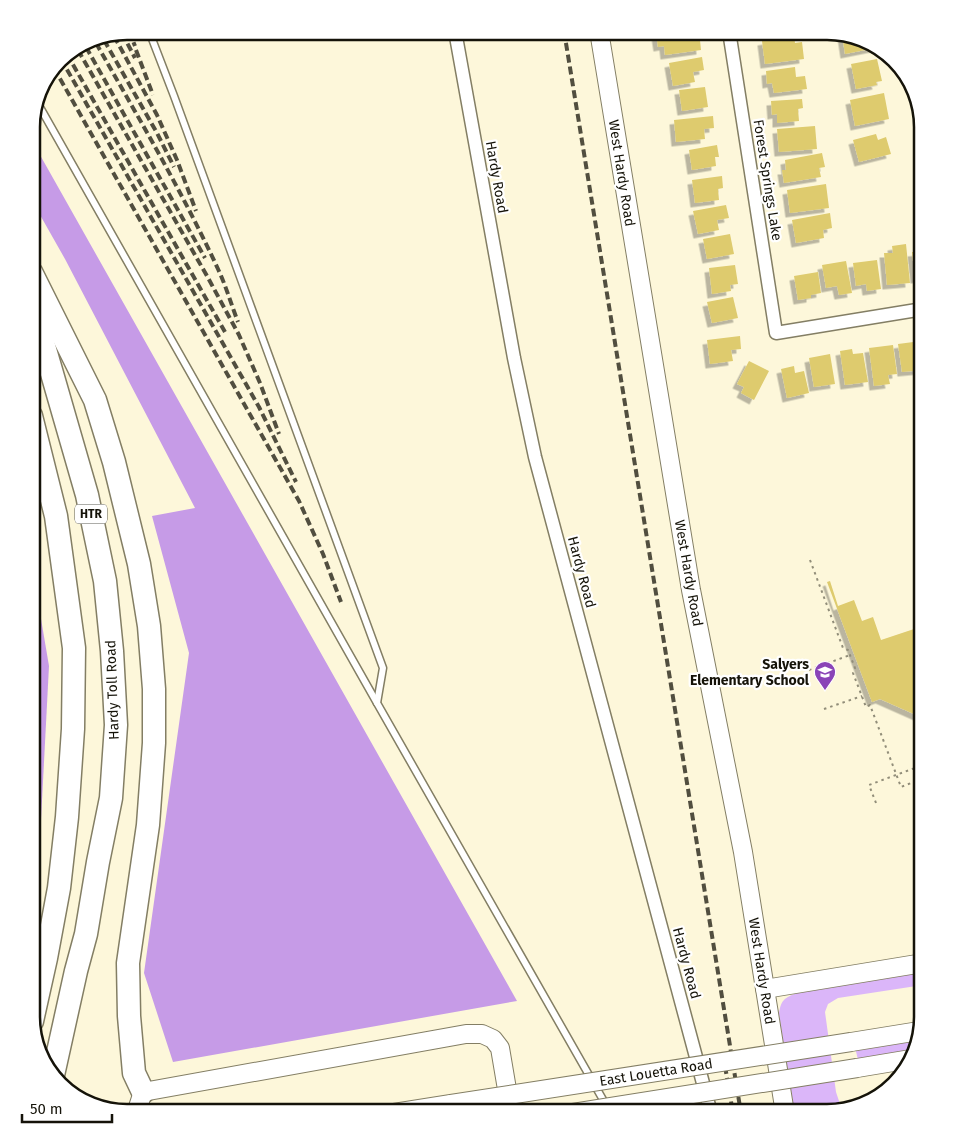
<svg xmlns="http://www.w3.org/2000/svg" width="954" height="1144" viewBox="0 0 954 1144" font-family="'Fira Sans',sans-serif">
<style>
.green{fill:#dbb6f9}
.forest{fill:#c69be7}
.building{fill:#decb6e;filter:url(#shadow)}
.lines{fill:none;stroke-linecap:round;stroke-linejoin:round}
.lane-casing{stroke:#837e64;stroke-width:9}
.street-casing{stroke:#837e64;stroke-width:15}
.secondary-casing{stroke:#837e64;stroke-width:20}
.highway-casing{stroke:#837e64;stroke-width:25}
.path{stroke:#918d79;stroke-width:2;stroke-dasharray:2.5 4;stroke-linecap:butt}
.lane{stroke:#fff;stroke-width:6}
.street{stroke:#fff;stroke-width:12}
.secondary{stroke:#fff;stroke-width:18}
.highway{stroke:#fff;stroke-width:22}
.rail{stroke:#514e3f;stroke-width:4;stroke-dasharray:8 4;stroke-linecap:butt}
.secondary-bridge-casing{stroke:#837e64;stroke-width:20;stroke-linecap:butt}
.secondary-bridge{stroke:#fff;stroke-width:18}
.labels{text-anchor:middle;stroke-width:4.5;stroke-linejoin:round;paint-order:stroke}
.shield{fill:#fff;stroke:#5b5a53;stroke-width:1}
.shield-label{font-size:12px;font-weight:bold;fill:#151309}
.street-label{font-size:14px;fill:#151309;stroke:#fff}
.poi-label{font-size:14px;font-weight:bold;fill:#151309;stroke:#fff;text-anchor:end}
.rim{fill:none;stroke:#151309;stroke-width:2.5}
</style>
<defs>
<filter id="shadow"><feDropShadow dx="-4.5" dy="4.5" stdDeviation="0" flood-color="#0004"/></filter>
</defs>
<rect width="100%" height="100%" fill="#fdf7da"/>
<!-- green -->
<g class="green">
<path d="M923 972V985L838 998 828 1004 825 1012 836 1092 840 1104 844 1108 827 1113H796L794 1109 779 1014C781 1000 784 998 797 993Z"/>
<polygon points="917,1038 914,1051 858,1060 855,1047"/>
</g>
<!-- forest -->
<g class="forest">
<polygon points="31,139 517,1001 173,1062 144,973 189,653 152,516 195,508 65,259 31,199"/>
<polygon points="31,560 49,666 39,858 31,898"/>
</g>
<!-- building -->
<g class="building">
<polygon points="674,31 695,31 696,41 700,40 701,50 665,55 664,46 658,47 656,34"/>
<polygon points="842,34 874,44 875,48 845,54"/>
<polygon points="794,36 795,43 802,42 804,59 765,64 762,41"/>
<polygon points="702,57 704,70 693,72 695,82 673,86 669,63"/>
<polygon points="877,59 882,81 876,82 877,85 856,89 851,64"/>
<polygon points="795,67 796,77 805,76 807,89 774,93 772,83 767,84 766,71"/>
<polygon points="705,87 708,107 682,111 679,90"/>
<polygon points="884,93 889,119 855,126 850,100"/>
<polygon points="802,99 803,108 798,109 799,121 777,123 777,114 772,115 771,101"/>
<polygon points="713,116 714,128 704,129 705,139 676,142 674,120"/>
<polygon points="815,126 817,149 779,152 777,129"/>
<polygon points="876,134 878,140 886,137 891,154 859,162 853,140"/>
<polygon points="717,145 719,157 715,157 716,166 692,170 689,150"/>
<polygon points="822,153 825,167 819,168 821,177 784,183 782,170 786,170 785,160"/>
<polygon points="722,176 723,188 718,189 719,200 695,203 692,180"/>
<polygon points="826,184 829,208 790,213 787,190"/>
<polygon points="726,205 729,218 717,220 719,230 698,234 693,211"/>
<polygon points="830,213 832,228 823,230 824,238 796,243 792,220"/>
<polygon points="730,234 734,254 707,259 703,239"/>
<polygon points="906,244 910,283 887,285 884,253 893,253 892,246"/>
<polygon points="923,251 923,278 915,279 912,252"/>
<polygon points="877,260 881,289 867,291 866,284 856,286 853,263"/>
<polygon points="846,261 852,293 839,295 837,286 826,288 822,265"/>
<polygon points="735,265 738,284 730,285 731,291 712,294 709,268"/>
<polygon points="818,272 821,293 811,295 811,298 798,300 794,276"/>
<polygon points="733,297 738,318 712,323 707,302"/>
<polygon points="740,336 741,349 731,350 733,361 710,364 707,340"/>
<polygon points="921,341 923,357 923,370 902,372 898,344"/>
<polygon points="893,345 897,374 888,375 890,384 874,386 869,348"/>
<polygon points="852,349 853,354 863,353 868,382 845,385 840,351"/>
<polygon points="830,354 835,384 814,387 809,358"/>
<polygon points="749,361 769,371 754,400 741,393 744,387 737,384"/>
<polygon points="794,366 795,373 804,371 809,393 787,398 781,369"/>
<polygon points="830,581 838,606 854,600 862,621 873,617 881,640 923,626 923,718 880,699 872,702 827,582"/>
</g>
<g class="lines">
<!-- lane casing -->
<g class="lane-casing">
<g id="lane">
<polyline points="149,31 174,96 383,668 377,703 606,1105"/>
<polyline points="37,102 377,703"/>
</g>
</g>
<!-- street casing -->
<g class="street-casing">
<g id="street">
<polyline points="455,31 514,358 535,457 711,1113"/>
<polyline points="729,31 776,333 923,309"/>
</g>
</g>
<!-- secondary casing -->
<g class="secondary-casing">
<g id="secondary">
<polyline points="599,31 691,590 743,852 785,1113"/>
<polyline points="765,989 923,963"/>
<polyline points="851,1042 919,1031"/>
<polyline points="857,1068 911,1059"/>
<polyline points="136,1113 143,1092 466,1034 482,1034 493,1039 500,1048 511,1113"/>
<polyline points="394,1113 451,1104"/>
</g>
</g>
<!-- highway casing -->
<g class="highway-casing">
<g id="highway">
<polyline points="31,272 95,400 114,462 139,564 149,626 154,689 154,743 148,825 128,963 129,1016 134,1073 143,1092"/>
<polyline points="31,310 36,318 87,495 105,581 112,651 116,725 111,798 98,862 86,934 76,971 53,1075"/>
<polyline points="31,416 56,516 74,648 73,729 67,817 59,888 46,958 32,1021"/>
</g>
</g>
<!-- path -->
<g class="path">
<polyline points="810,560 843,648 848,650 855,668 853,673 866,707 870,705 901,787 921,779 923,782"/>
<polyline points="809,670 850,655"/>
<polyline points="824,709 862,696"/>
<polyline points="876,803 869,785 915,768 923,762"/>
</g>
<!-- lane -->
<use href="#lane" class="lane"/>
<!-- street -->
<use href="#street" class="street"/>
<!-- secondary -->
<use href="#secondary" class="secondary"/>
<!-- highway -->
<use href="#highway" class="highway"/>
<!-- rail -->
<g class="rail">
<polyline points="129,31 135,46"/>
<polyline points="564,31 741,1113"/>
<polyline points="122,33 135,58"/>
<polyline points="114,36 157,115 177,160 196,211"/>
<polyline points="104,40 157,133 174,167"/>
<path d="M96 43C138 117 182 191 218 269 226 286 231 304 238 322"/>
<polyline points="86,47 205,258"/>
<polyline points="78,50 207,276 239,335 260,383 279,434"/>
<polyline points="136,50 153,95"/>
<polyline points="67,54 225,332"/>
<polyline points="61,59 259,407 296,482"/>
<polyline points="54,68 299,501 323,554 341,602"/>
<polyline points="725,1066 733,1113"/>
</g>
<!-- secondary-bridge casing -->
<g class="secondary-bridge-casing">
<g id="secondary-bridge">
<polyline points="451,1104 851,1042"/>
<polyline points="573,1113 857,1068"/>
</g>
</g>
<!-- secondary-bridge -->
<use href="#secondary-bridge" class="secondary-bridge"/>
</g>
<!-- icons -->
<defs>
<g id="school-pin" transform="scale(1.125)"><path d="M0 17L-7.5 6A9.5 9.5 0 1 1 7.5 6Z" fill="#8a44b7" stroke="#fff"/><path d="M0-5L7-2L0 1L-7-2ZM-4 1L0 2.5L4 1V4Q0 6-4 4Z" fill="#fff"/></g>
</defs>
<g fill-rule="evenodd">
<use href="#school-pin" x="825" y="672"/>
</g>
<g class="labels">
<!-- shield labels -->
<rect class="shield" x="75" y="504.5" width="32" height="19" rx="4"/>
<g class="shield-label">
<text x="91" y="518">HTR</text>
</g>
<!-- street labels -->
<g class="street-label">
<text transform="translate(622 173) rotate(81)" y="5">West Hardy Road</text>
<text transform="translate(497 177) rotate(80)" y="5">Hardy Road</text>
<text transform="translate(768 180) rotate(81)" y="5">Forest Springs Lake</text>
<text transform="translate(582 572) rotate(75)" y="5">Hardy Road</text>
<text transform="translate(689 573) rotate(80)" y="5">West Hardy Road</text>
<text transform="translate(112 690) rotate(-92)" y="5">Hardy Toll Road</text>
<text transform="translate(687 963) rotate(75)" y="5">Hardy Road</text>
<text transform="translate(762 971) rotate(81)" y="5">West Hardy Road</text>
<text transform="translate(656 1072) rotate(-9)" y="5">East Louetta Road</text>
</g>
<!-- poi labels -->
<g class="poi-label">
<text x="809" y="669">Salyers<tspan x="809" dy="16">Elementary School</tspan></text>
</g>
</g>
<!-- crop -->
<path d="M0 0H954V1144H0ZM127 40H827A87 87 0 0 1 914 127V1017A87 87 0 0 1 827 1104H127A87 87 0 0 1 40 1017V127A87 87 0 0 1 127 40Z" fill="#fff" fill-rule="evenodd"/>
<path class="rim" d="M127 40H827A87 87 0 0 1 914 127V1017A87 87 0 0 1 827 1104H127A87 87 0 0 1 40 1017V127A87 87 0 0 1 127 40Z"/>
<!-- scale -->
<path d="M22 1114v8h90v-8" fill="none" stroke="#151309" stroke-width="2.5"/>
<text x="30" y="1114" font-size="15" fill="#151309" stroke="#ffffff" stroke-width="4" paint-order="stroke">50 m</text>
</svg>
